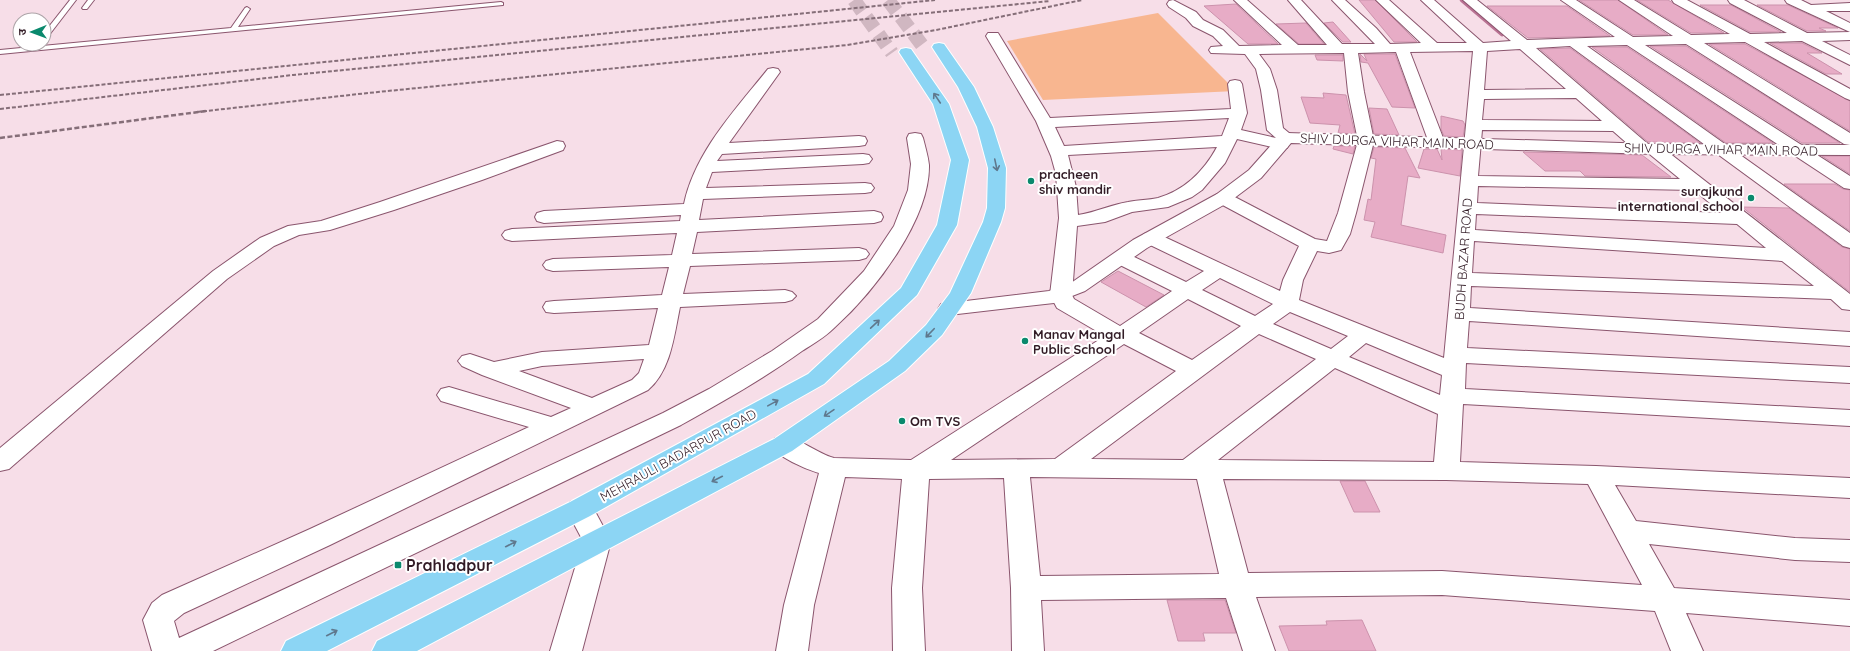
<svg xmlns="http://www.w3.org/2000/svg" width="1850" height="651" viewBox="0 0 1850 651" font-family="Quicksand,'Noto Sans Devanagari',sans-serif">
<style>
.green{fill:#f8b690}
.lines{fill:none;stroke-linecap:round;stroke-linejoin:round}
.stream{stroke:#ba7394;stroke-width:4.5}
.building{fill:#e7acc6;stroke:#cc92ac}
.primary-tunnel{stroke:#d0b7c1;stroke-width:14;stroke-dasharray:14 7;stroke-linecap:butt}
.lane-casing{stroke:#8a556d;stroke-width:2}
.street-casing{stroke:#8a556d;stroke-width:2}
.secondary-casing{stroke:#8a556d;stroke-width:2}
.primary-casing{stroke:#fff;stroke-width:2}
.lane{fill:#fff;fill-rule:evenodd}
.street{fill:#fff;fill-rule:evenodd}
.secondary{fill:#fff;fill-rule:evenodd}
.primary{fill:#8cd5f4;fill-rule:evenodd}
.rail-far1{stroke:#856e78;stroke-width:2;stroke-dasharray:4 2;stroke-linecap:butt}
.rail{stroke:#856e78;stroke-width:2.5;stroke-dasharray:5 2.5;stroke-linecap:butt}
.oneway{stroke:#5f788d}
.poi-dot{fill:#0a896d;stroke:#fff;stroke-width:1.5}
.labels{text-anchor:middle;stroke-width:4;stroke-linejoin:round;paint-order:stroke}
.street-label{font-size:13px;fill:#321c26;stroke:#fff}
.poi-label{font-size:13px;font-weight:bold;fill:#321c26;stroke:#fff;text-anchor:start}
.near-poi-label{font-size:16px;font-weight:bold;fill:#321c26;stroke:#fff;text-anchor:start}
</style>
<rect width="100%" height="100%" fill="#f7dee8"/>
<!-- green -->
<polygon class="green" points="1158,13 1236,91 1043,100 1007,41"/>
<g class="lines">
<!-- stream -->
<polyline class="stream" points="1462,0 1502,34"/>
</g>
<!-- building -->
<g class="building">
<polygon points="1359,0 1375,0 1417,42 1394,42"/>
<polygon points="1579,0 1618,0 1668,35 1633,35"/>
<polygon points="1637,0 1668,0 1724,33 1691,33"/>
<polygon points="1236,4 1278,44 1248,44 1204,6"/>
<polygon points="1700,5 1731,5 1781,32 1750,32"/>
<polygon points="1757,5 1788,5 1838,28 1819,28 1826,31 1807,31"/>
<polygon points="1487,6 1567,6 1610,36 1528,38"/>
<polygon points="1333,22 1351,42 1343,42 1324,23"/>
<polygon points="1306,23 1324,44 1299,44 1276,24"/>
<polygon points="1770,43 1802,43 1822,53 1807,53 1842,74 1826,74"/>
<polygon points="1709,44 1745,44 1850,101 1850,131"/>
<polygon points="1650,46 1686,46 1840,143 1802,143"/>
<polygon points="1592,47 1627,47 1773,143 1726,143"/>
<polygon points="1570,48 1700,143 1648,142 1540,49"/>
<polygon points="1360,54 1367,61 1364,54 1395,54 1415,108 1392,107 1368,63 1361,62"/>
<polygon points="1315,55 1343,55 1343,61 1317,60"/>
<polygon points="1323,93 1346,95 1355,134 1338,133 1340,125 1310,123 1301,97 1324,98"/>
<polygon points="1369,108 1387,109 1399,135 1374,134"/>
<polygon points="1441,116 1463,121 1465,125 1463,137 1444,136 1441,129"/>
<polygon points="1334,146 1355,146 1353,154 1333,149"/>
<polygon points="1374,147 1405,148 1420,178 1408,176 1401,225 1446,235 1443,253 1371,237 1375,222 1364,220 1368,199 1371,200 1376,159 1371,158"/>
<polygon points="1424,149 1437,149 1442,160 1441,149 1462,150 1460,176 1418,168"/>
<polygon points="1523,152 1642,155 1671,177 1585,176 1580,171 1545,171"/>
<polygon points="1822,156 1850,156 1850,174"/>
<polygon points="1784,184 1835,184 1843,189 1850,190 1850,231"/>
<polygon points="1742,207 1789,208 1842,247 1850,249 1850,292"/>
<polygon points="1118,271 1164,295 1146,307 1101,282"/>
<polygon points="1340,481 1365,481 1380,512 1354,512"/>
<polygon points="1167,600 1225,600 1236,633 1203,633 1205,641 1178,641"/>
<polygon points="1362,620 1376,651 1289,651 1279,626 1327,625 1326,621"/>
</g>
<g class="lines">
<!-- primary-tunnel -->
<g class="primary-tunnel">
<polyline points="854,0 892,53"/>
<polyline points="888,0 925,49"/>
</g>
<!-- lane casing -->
<g class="lane-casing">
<g id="lane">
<polygon points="70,0 76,0 46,39 44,40 44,33"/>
<polygon points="88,0 94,0 87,9 83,9 82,8"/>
<polygon points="501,2 503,3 503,5 0,54 0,50 231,28 245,8 247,7 250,9 238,27"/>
</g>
</g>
<!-- street casing -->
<g class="street-casing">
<g id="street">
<path d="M1173 0 1196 12 1203 20 1223 30 1239 46 1282 45 1234 0H1247L1298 45H1327L1288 0H1301L1342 44H1375L1332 0H1345L1376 28 1390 44 1421 43 1376 0H1389L1437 43H1467L1421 0H1434L1483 43 1511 41 1463 0H1477L1527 40 1615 37 1561 0H1576L1633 37 1673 36 1619 0H1634L1691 35 1730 34 1674 3 1672 0H1687L1750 34 1787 33 1730 3 1728 0H1744L1807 33 1850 32 1787 3 1785 0H1801L1811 5 1850 3V11H1826L1850 23V40L1822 41 1850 55V65L1802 41 1764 42 1850 89V100L1845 98 1745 42 1704 43 1850 133V145L1844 144 1686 44 1645 45 1850 176V189L1844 188 1627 45 1587 46 1850 233V248L1843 246 1570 46 1536 48 1649 145H1659L1850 294V310L1842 309 1831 299 1471 286 1470 308 1850 332V346L1469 321 1467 348 1850 367V383L1466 363 1465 389 1850 410V426L1463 404 1460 462 1596 466 1850 478V498L1615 485 1636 521 1795 538 1850 540V562L1795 560 1649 544 1674 588 1850 600V626L1686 613 1703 651H1671L1655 611 1442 595 1256 597 1275 651H1243L1226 598 1041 600 1044 651H1012L1011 588 1004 478 929 479 922 588 925 651H893L892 588 902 479 845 477 814 605 808 651H776L784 605 819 473C806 469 777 457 770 445L774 439C777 438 781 436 783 436 798 437 818 454 834 458L911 460 1105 336 1057 308 1050 295 1059 218 1056 174 1051 156 1036 121 986 36 988 33H998L1050 118 1231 109 1228 84 1230 81 1235 80 1240 81 1242 84 1247 113 1241 130 1276 138 1267 130 1261 90 1256 69 1245 54 1211 53 1209 50 1211 47 1223 46 1213 36 1193 26 1186 18 1169 7 1167 4 1169 1ZM1520 49 1566 89 1484 90 1487 51ZM1473 51 1444 358 1299 300 1303 280 1317 251 1329 253 1341 250 1350 234 1356 213 1374 141 1364 92 1358 53 1396 52 1429 143 1431 147 1437 148 1443 147 1445 143 1410 52ZM1344 53 1348 92 1358 141 1338 213 1327 241 1315 239 1229 194 1223 193 1217 194 1214 198 1217 202 1299 246 1283 280 1280 291 1158 234 1151 232 1144 234 1141 238 1144 242 1204 271 1186 282 1128 254 1121 252 1114 254 1111 258 1114 262 1172 291 1120 326 1074 299 1072 295 1077 226 1105 222 1132 212 1168 207 1192 197 1202 190 1225 163 1237 139 1281 149 1287 148 1289 144 1288 143 1293 142 1295 138 1283 128 1277 90 1270 69 1259 54ZM1576 98 1602 121 1482 120 1484 99ZM1229 118 1222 136 1064 146 1055 127ZM1482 130 1613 131 1637 152H1647L1680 179 1478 176ZM1217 147C1204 171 1185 190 1158 198 1149 200 1138 200 1128 202 1110 205 1097 212 1078 215L1076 187 1068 155ZM1478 186 1694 190 1722 213 1477 203ZM1476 214 1737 224 1766 248 1475 230ZM1474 241 1782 261 1814 286 1472 273ZM1220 278 1273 304 1255 316 1202 290ZM1188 299 1241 326 1192 360 1139 333ZM1290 312 1348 336 1331 349 1273 324ZM1259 334 1316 359 1183 460 1091 459ZM1366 343 1442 375 1440 395 1349 357ZM1124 344 1176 371 1055 459 951 460ZM1335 368 1438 414 1434 462 1218 460ZM1030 477 1197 479 1219 574 1040 576ZM1223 479 1446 480 1588 484 1642 585 1442 571 1248 573Z"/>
<path d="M773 68 778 69 780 72 729 143 859 136 865 137 867 141 865 145 859 146 722 154 717 161 863 154 869 155 872 159 869 163 863 164 712 172 706 188 865 183 871 184 874 188 871 192 865 193 703 199 699 220 874 211 881 213 883 217 881 221 874 223 697 232 692 254 859 248 866 250 869 254 866 258 859 260 690 266 683 294 785 290 792 292 796 296 792 300 785 302 680 307C674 336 671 370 648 390L330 545 184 613 174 621 179 638 663 413 709 389 772 351 818 319 864 271 894 226 908 190 911 164 907 138 909 134 915 133 921 134 923 138C925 146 928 156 929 165 930 220 874 292 834 328 825 337 813 344 802 351 763 379 722 402 681 425L213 651H152L143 620 152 603 162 595 310 529 529 427 441 401 437 395 441 389 449 387 551 417 571 408 482 375 462 366 458 361 462 356 470 354 494 362 542 352 649 345 658 308 554 313 546 312 543 307 546 302 554 301 662 295 669 267 553 271 546 269 543 265 546 261 553 259 672 255 677 233 512 241 505 239 502 235 505 231 512 229 680 221 681 215 544 223 537 221 535 217 537 213 544 211 684 204C695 152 735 110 768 69ZM644 359 639 373 632 380 592 398 519 371 542 366Z"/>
<polygon points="557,141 563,142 565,146 563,150 482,180 394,210 330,230 299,235 274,246 227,279 9,469 0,471 0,448 213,271 260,238 288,226 321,221 380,202"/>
<polygon points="580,499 590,502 611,541 582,651 550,651 583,541 566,509 570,502"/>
</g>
</g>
<!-- secondary casing -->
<g class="secondary-casing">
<polygon id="secondary" points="1287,133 1653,144 1850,145 1850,155 1653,154 1291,143 1261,178 1229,202 1147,248 1085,291 1054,303 949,315 941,314 938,309 941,304 949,303 1049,291 1071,283 1133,240 1217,194 1249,170 1281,134"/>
</g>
<!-- primary casing -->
<g class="primary-casing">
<g id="primary">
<polygon points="939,43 944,44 974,87 993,127 1006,168 1005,208 1001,222 971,293 942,335 905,371 792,451 417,651 372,651 377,641 774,439 889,361 926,325 950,293 983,222 987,208 988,168 977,127 958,87 932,47 934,44"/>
<polygon points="906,48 911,49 949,104 969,160 957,225 917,295 824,384 590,516 327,651 281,651 286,641 570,502 808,374 901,288 937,225 951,160 933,104 899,52 901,49"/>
</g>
</g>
<!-- lane -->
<use href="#lane" class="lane"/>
<!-- street -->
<use href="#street" class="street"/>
<!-- secondary -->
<use href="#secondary" class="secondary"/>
<!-- primary -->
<use href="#primary" class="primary"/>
<!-- rail-far1 -->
<g class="rail-far1">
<polyline points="0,95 935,0"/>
<polyline points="0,109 293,75 1050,1"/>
<polyline points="197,112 368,93 847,45 936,30 1082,0"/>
</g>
<!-- rail -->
<polyline class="rail" points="0,138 206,111"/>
</g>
<!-- one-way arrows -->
<defs><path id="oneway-shaft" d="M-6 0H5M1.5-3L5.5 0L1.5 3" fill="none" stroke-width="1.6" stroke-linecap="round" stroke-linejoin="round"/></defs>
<g class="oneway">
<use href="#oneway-shaft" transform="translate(937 98) rotate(-124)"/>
<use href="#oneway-shaft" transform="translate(996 165) rotate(78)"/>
<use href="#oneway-shaft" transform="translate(875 324) rotate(-43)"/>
<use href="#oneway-shaft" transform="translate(930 333) rotate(134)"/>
<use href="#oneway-shaft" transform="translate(773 403) rotate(-29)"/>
<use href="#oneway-shaft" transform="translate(829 413) rotate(146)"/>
<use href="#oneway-shaft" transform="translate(717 479) rotate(153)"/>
<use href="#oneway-shaft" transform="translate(511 544) rotate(-27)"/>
<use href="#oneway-shaft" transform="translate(332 633) rotate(-27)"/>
</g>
<!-- markers -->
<g class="poi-dot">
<circle cx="1031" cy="181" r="4"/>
<circle cx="1751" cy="198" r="4"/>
<circle cx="1025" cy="341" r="4"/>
<circle cx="902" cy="421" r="4"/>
<rect x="394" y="561" width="8" height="8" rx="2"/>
</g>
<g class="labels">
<!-- street labels -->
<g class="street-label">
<text transform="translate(1397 141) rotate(2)" y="5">SHIV DURGA VIHAR MAIN ROAD</text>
<text transform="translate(1721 149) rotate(1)" y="5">SHIV DURGA VIHAR MAIN ROAD</text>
<text transform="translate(1463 259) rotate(-86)" y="5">BUDH BAZAR ROAD</text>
<text transform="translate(678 455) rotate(-29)" y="5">MEHRAULI BADARPUR ROAD</text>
</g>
<!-- poi labels -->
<g class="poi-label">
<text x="1039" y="179">pracheen<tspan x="1039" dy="15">shiv mandir</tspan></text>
<text x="1743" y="196" text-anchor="end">surajkund<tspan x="1743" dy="15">international school</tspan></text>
<text x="1033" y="339">Manav Mangal<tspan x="1033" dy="15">Public School</tspan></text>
<text x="910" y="426">Om TVS</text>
</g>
<!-- near-poi labels -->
<g class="near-poi-label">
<text x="406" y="571">Prahladpur</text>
</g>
</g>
<!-- north arrow -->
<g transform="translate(32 32) rotate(269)"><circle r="19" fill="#ffffff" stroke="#ada4a8"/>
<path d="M0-3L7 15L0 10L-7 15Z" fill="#0a896d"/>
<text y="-6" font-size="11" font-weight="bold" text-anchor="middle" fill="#321c26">उ</text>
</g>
</svg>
